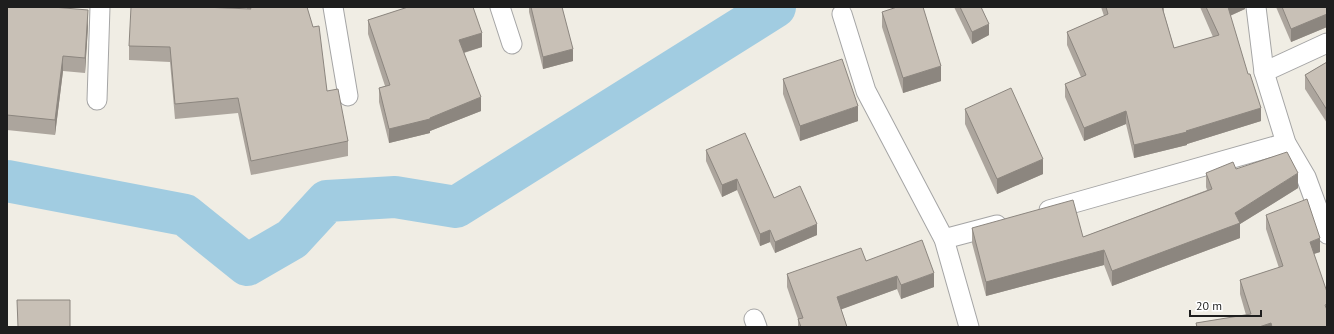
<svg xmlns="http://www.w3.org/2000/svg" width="1334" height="334" viewBox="0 0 1334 334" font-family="'PT Sans',sans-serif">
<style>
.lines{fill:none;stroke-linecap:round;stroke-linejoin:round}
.river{stroke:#a1cce1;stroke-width:42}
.street-casing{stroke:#a5a5a5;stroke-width:21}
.street{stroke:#fff;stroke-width:19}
.wall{fill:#aca59d}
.shaded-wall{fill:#8c867f}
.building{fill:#c8c0b6;stroke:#8c867f}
</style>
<rect width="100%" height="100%" fill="#f0ede4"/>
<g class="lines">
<!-- river -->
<polyline class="river" points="7,181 185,215 247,265 292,239 327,201 395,197 456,207 775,7"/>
<!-- street casing -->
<g class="street-casing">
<g id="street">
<polyline points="333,7 348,96"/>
<polyline points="500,7 512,44"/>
<polyline points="1256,7 1264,72 1286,143 1306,177 1327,234"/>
<polyline points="842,14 866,91 944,239 969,327"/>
<polyline points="1264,72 1327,43"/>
<polyline points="97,100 100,7"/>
<polyline points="1049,210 1286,143"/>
<polyline points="944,239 997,225"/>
<polyline points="754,319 757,327"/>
</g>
</g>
<!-- street -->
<use href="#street" class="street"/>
</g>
<!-- wall -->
<g class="wall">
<polygon points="7,7 88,26 85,73 63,71 55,135 7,130"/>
<polygon points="247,7 307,7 327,91 348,141 348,156 251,175 238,113 175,119 170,62 129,60 129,46 247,9"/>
<polygon points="405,7 473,7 482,47 464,53 481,111 430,131 430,133 389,143 379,102 379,88 385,86 368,34 368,20 406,8"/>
<polygon points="529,7 562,7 573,61 543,69 529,12"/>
<polygon points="954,7 981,7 989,35 972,44"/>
<polygon points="1101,7 1164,7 1164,13 1174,48 1213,37 1200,7 1245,7 1245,9 1230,16 1261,121 1187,144 1187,145 1134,158 1126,124 1084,141 1065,97 1065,84 1081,77 1067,45 1067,32 1104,16"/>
<polygon points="1276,7 1327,7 1327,27 1291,42"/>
<polygon points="882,12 941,81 903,93 882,27"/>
<polygon points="1327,62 1327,123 1305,89 1305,75"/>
<polygon points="783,79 858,121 800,141 783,94"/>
<polygon points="965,109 1043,174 997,194 965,124"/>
<polygon points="706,150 774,198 817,235 775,253 770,242 760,246 737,190 722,197 706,161"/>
<polygon points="1236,169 1298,188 1240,224 1240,238 1112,286 1104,265 986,296 972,243 972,228 1083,237 1207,190 1206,187 1206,173"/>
<polygon points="1266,215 1320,252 1314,254 1327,327 1196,327 1196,323 1246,315 1240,294 1240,280 1279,268 1266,229"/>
<polygon points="866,261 934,287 901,299 897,289 841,309 847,327 798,327 798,319 787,287 787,274"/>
</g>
<!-- shaded-wall -->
<g class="shaded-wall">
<polygon points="1227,7 1245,7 1245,9 1227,17"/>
<polygon points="88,10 88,26 85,73 85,58"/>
<polygon points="1327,14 1327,27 1291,42 1291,29"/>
<polygon points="989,24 989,35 972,44 972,32"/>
<polygon points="482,33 482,47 459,54 459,40"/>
<polygon points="573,49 573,61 543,69 543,57"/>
<polygon points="63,56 63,71 55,135 55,120"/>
<polygon points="941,66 941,81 903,93 903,78"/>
<polygon points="481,97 481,111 430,131 430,133 389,143 389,129 430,118"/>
<polygon points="858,106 858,121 800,141 800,126"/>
<polygon points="1261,108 1261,121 1187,144 1187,145 1134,158 1134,145 1186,131"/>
<polygon points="1126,111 1126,124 1084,141 1084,128"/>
<polygon points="1043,159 1043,174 997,194 997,179"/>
<polygon points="1298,173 1298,188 1240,224 1240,238 1112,286 1112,271 1235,213"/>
<polygon points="737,179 737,190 722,197 722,185"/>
<polygon points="817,224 817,235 775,253 775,242"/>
<polygon points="770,230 770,242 760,246 760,234"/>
<polygon points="1320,238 1320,252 1310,255 1310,242"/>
<polygon points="1104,250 1104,265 986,296 986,282"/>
<polygon points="934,273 934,287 901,299 901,285"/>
<polygon points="897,276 897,289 837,311 837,297"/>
<polygon points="1271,323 1271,327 1259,327"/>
</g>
<!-- building -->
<g class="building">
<polygon points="7,7 53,7 88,10 85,58 63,56 55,120 7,115"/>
<polygon points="131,7 203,7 251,9 250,7 307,7 313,27 319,26 327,91 338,89 348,141 251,161 238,98 175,104 170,47 129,46"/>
<polygon points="408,7 473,7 482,33 459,40 481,97 430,118 430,119 389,129 379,88 390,85 368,20"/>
<polygon points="531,7 562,7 573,49 543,57"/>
<polygon points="897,7 923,7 941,66 903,78 882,12"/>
<polygon points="960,7 981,7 989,24 972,32"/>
<polygon points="1106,7 1162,7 1174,48 1219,35 1206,7 1228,7 1248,74 1250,74 1261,108 1186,131 1187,132 1134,145 1126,111 1084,128 1065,84 1086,75 1067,32 1108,14"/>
<polygon points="1282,7 1327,7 1327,14 1291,29"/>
<polygon points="842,59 858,106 800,126 783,79"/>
<polygon points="1327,62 1327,110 1305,75"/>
<polygon points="1011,88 1043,159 997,179 965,109"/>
<polygon points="745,133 774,198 800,186 817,224 775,242 770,230 760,234 737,179 722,185 706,150"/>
<polygon points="1287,152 1298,173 1235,213 1240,223 1112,271 1104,250 986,282 972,228 1073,200 1083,237 1212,189 1206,173 1233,162 1236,169"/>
<polygon points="1307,199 1320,238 1310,242 1327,292 1327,304 1325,305 1327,310 1327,327 1272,327 1271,323 1259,327 1197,327 1196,323 1251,314 1240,280 1283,266 1266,215"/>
<polygon points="922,240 934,273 901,285 897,276 837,297 847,327 801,327 798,319 803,318 787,274 861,248 866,261"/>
<polygon points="17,300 70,300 70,327 18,327"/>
</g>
<!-- border -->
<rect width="1334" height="334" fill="none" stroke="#1e1e1e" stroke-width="16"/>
<!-- scale -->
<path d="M1190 310v6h71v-6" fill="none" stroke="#1e1e1e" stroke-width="2"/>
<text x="1196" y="310" font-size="12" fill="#1e1e1e" stroke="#ffffff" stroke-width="3" paint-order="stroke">20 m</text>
</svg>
